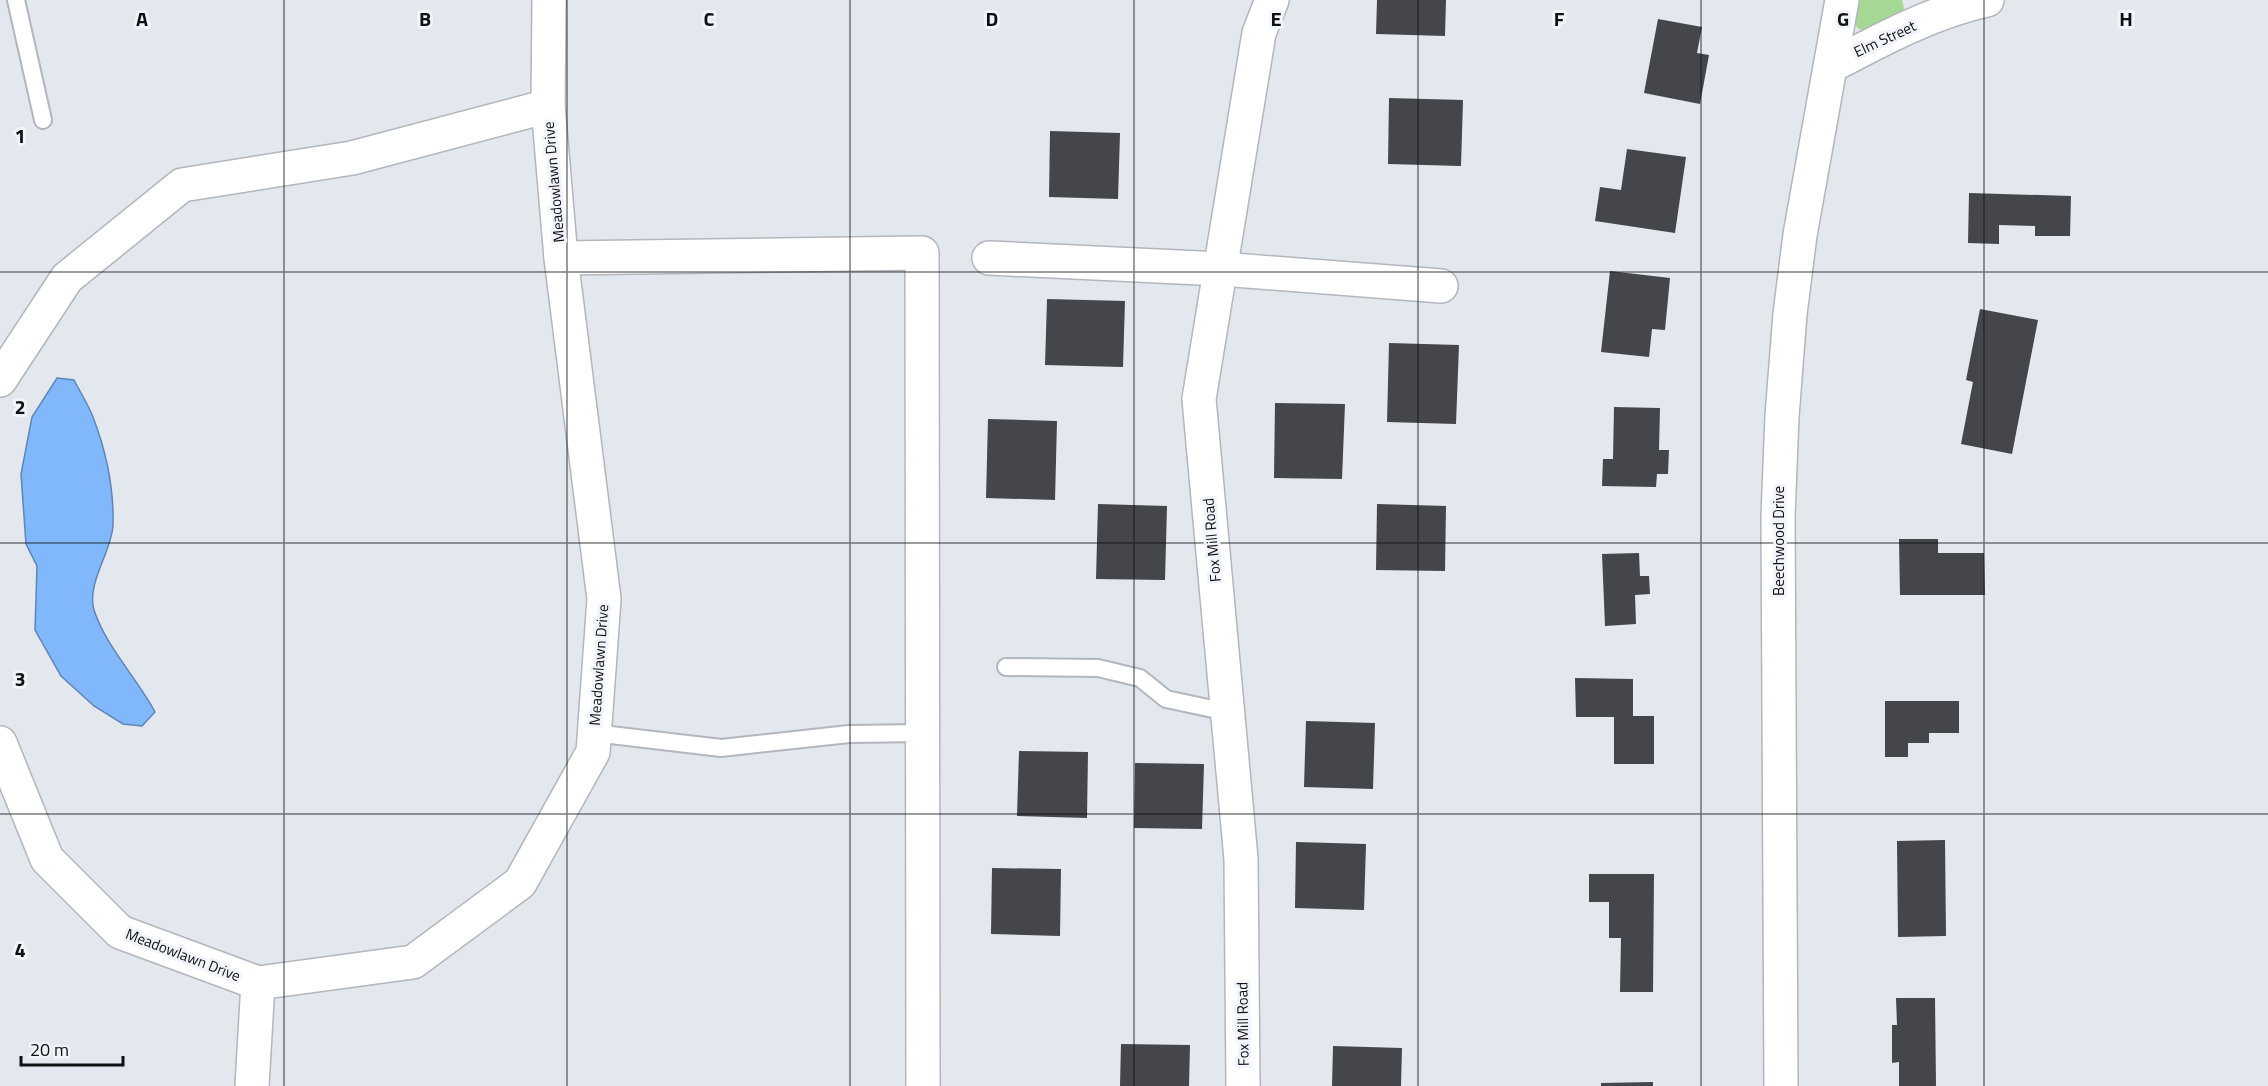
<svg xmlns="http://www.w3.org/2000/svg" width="2268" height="1086" viewBox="0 0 2268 1086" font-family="'Titillium Web',sans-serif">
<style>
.green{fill:#a5d892}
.water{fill:#80b8fb;stroke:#5e86b5;stroke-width:1.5}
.building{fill:#44464c}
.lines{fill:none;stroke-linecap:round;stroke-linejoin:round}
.service-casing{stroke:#b3b6bc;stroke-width:20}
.minor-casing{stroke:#b3b6bc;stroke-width:36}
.service{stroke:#fff;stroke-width:16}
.minor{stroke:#fff;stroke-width:33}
.grid{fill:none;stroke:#101113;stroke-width:1.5;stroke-opacity:0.55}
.labels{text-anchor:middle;stroke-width:6;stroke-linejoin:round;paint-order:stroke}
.street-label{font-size:15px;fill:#101113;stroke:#f1f4fb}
.grid-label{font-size:20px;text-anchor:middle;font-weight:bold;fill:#101113;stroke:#f1f4fb;stroke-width:6;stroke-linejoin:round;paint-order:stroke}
</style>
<rect width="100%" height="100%" fill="#e3e7ee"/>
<!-- green -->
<path class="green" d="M1859 0H1902L1904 8C1899 19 1855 45 1854 19 1853 14 1857 5 1859 0Z"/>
<!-- water -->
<path class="water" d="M57 378 74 380C80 392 88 404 93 417 106 451 114 489 113 525 112 551 86 584 94 610 106 647 137 678 155 712L142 726 123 724 94 706 61 676 35 630 37 566 26 544 21 474 32 417Z"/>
<!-- building -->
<g class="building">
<polygon points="1377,0 1446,0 1445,36 1376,34"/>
<polygon points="1658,19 1702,27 1697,53 1709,55 1700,104 1644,93"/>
<polygon points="1389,98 1463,100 1461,166 1388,164"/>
<polygon points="1050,131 1120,133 1118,199 1049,197"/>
<polygon points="1627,149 1686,157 1675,233 1595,221 1600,187 1621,190"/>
<polygon points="1969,193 2071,196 2070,236 2035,236 2035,226 1999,225 1999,244 1968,243"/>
<polygon points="1610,271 1670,278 1665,330 1652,329 1649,357 1601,352"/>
<polygon points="1047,299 1125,301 1123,367 1045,365"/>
<polygon points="1980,309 2038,320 2012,454 1961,444 1973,382 1966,380"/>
<polygon points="1389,343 1459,345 1456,424 1387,422"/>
<polygon points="1275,403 1345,404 1342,479 1274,478"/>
<polygon points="1614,407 1660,408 1659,450 1669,450 1668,474 1657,474 1656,487 1602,486 1603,459 1613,459"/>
<polygon points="988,419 1057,421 1055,500 986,498"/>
<polygon points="1098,504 1167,506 1165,580 1096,579"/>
<polygon points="1377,504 1446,506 1445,571 1376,570"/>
<polygon points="1899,539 1938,539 1938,553 1984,553 1985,595 1900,595"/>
<polygon points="1639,553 1640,576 1649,576 1650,594 1635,595 1636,624 1605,626 1602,554"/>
<polygon points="1575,678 1633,679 1633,716 1654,716 1654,764 1614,764 1614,717 1576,717"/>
<polygon points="1885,701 1959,701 1959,733 1929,733 1929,743 1908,743 1908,757 1885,757"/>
<polygon points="1306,721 1375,723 1373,789 1304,787"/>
<polygon points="1019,751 1088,752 1087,818 1017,816"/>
<polygon points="1135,763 1204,764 1202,829 1134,828"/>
<polygon points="1945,840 1946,936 1898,937 1897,841"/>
<polygon points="1296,842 1366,844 1364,910 1295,908"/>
<polygon points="992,868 1061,869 1060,936 991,934"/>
<polygon points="1589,874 1654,874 1653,992 1620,992 1621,938 1609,938 1609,902 1589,902"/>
<polygon points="1896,998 1935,998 1936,1086 1899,1086 1899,1062 1892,1063 1892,1025 1897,1025"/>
<polygon points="1121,1044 1190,1045 1189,1086 1120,1086"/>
<polygon points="1333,1046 1402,1048 1401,1086 1332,1086"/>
<polygon points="1653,1082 1653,1086 1601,1086 1601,1083"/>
</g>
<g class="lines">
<!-- service casing -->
<g class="service-casing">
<g id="service">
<polyline points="16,0 43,120"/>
<polyline points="1006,667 1098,668 1140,678 1166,699 1227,712"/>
<polyline points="594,733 721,748 849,734 923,733"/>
</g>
</g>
<!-- minor casing -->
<g class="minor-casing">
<g id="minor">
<path d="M1831 66C1880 40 1932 12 1987 0"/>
<polyline points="561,258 922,253 923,1086"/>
<polyline points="989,258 1221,269 1441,286"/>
<polyline points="0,380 67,278 182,185 352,158 548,106"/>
<polyline points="0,743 47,859 120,932 258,983 413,962 520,883 593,752 604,599 561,258 548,106 549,0"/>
<polyline points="252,1086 258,983"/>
<polyline points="1243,1086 1241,859 1199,399 1259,33 1272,0"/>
<polyline points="1781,1086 1778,516 1782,416 1790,314 1800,235 1842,0"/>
</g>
</g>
<!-- service -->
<use href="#service" class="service"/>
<!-- minor -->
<use href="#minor" class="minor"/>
</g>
<!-- grid -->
<path class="grid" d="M284 0V1086M567 0V1086M850 0V1086M1134 0V1086M1418 0V1086M1701 0V1086M1984 0V1086M0 272H2268M0 543H2268M0 814H2268"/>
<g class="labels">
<!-- street labels -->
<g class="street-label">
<text transform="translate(1885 39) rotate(-25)" y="5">Elm Street</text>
<text transform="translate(554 182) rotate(-95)" y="5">Meadowlawn Drive</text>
<text transform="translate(1212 540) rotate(-95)" y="5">Fox Mill Road</text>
<text transform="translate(1779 541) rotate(-90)" y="5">Beechwood Drive</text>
<text transform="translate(599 665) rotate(-86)" y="5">Meadowlawn Drive</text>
<text transform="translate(183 955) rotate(21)" y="5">Meadowlawn Drive</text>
<text transform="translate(1243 1024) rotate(-91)" y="5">Fox Mill Road</text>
</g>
</g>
<g class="grid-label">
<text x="142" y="26">A</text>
<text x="425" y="26">B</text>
<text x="709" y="26">C</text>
<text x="992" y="26">D</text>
<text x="1276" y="26">E</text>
<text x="1559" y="26">F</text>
<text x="1843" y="26">G</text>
<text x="2126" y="26">H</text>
<text x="20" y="143">1</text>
<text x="20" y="414">2</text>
<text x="20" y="686">3</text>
<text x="20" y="957">4</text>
</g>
<!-- scale -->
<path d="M21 1056v9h102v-9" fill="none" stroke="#101113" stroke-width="3"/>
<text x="30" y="1056" font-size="18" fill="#101113" stroke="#f1f4fb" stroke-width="4.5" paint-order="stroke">20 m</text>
</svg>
